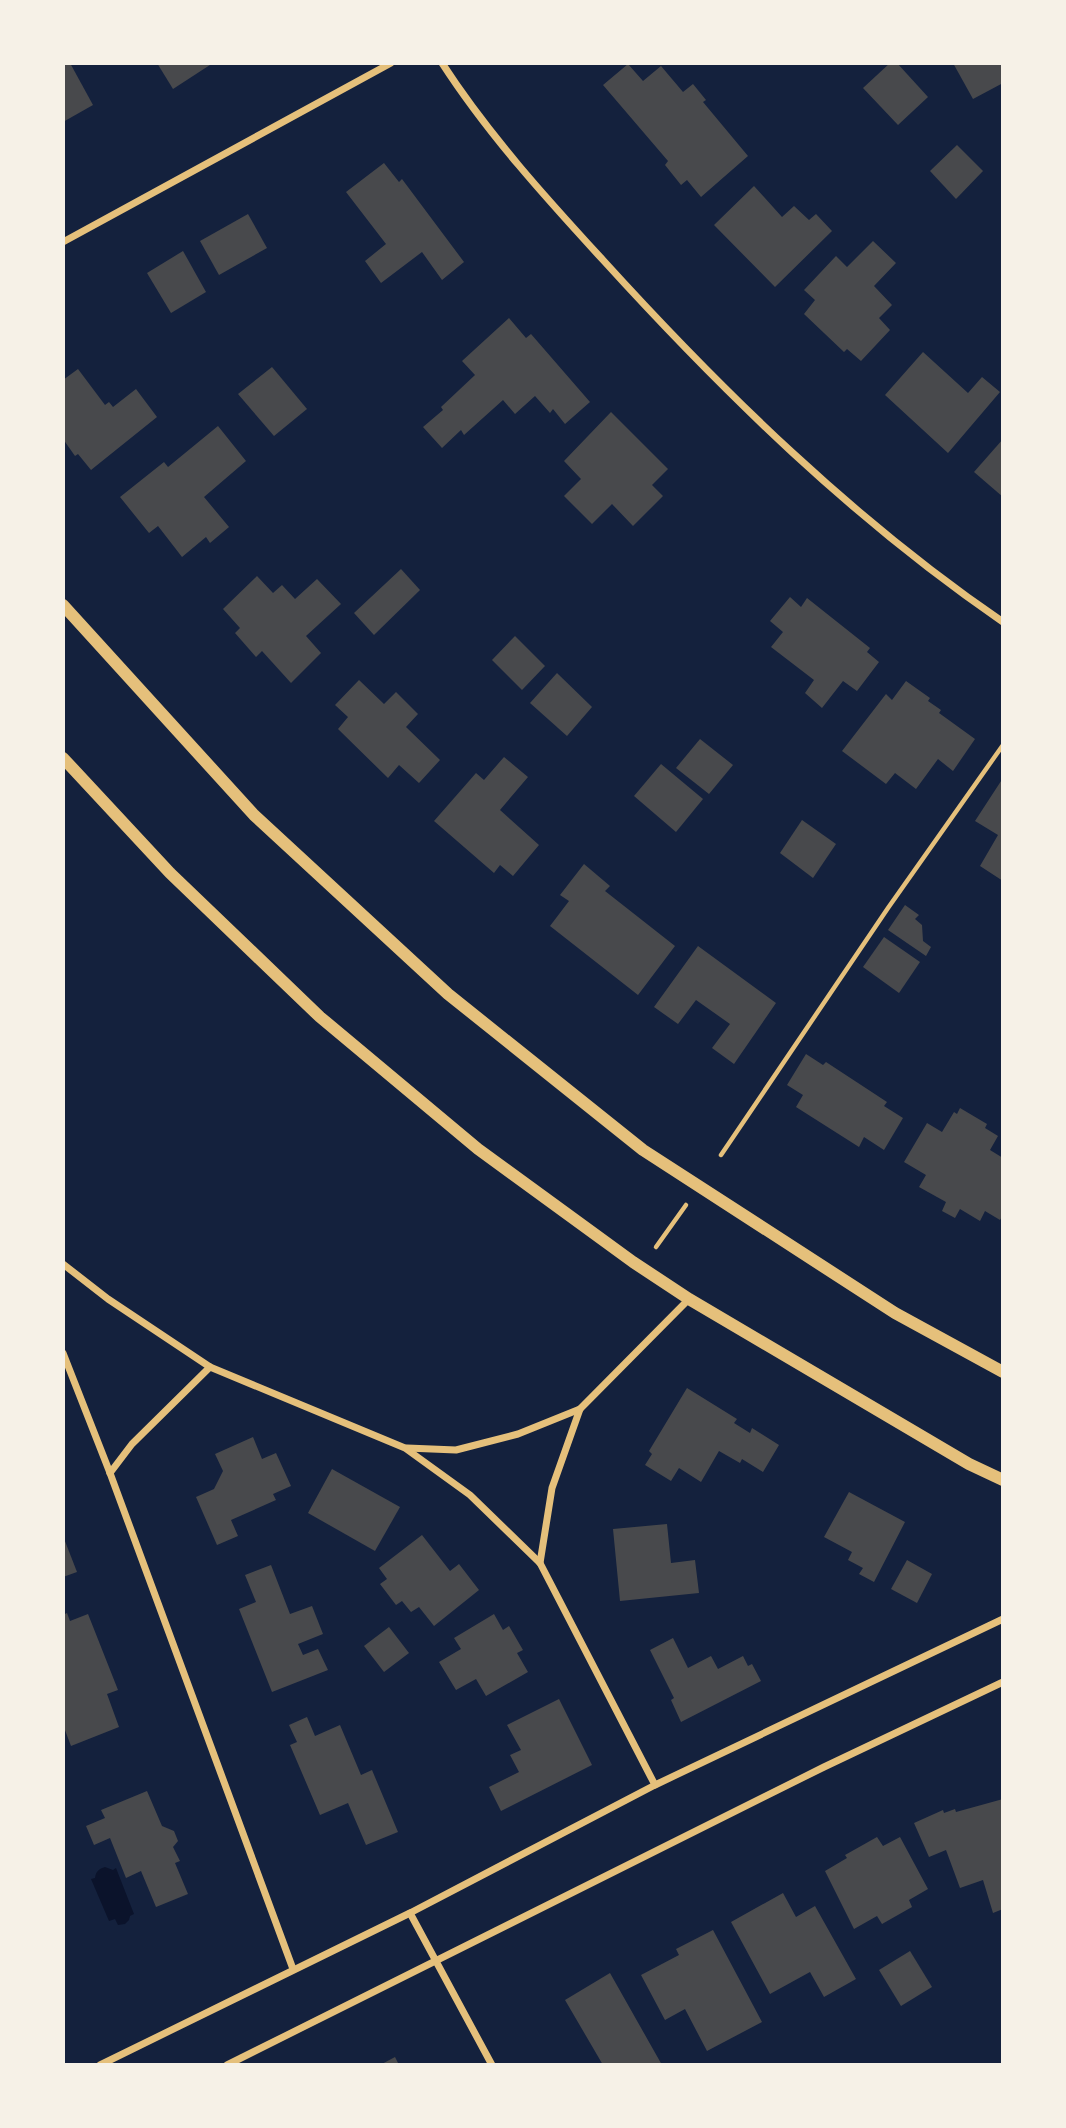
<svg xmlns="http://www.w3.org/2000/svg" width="1066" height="2128" viewBox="0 0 1066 2128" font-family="Jost,sans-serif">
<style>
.water{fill:#0b132b}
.building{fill:#48494c}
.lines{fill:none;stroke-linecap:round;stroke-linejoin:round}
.path{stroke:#e5c07b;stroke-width:4.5}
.minor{stroke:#e5c07b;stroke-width:7}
.tertiary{stroke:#e5c07b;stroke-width:12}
</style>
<rect width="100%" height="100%" fill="#14213d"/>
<!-- water -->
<path class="water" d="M105 1867 113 1870 116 1868 134 1914 130 1916 129 1920 125 1924 118 1925 115 1919 109 1921 91 1879 95 1878C96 1871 99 1869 105 1867Z"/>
<!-- building -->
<g class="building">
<polygon points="63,63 70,63 93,105 63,122"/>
<polygon points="157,63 213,63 173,89"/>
<polygon points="890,63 897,63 928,97 898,125 863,88"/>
<polygon points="953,63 1003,63 1003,83 973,99"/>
<polygon points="628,64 643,81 661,66 683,92 693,84 706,100 703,102 748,156 701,197 687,180 681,185 665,165 668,161 603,85"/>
<polygon points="957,145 983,171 956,199 930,171"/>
<polygon points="384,163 399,182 402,179 464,262 442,280 422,252 381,283 365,261 386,244 346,192"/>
<polygon points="754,186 782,217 794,206 809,220 816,214 832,231 775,287 714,225"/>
<polygon points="248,214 267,248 219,275 200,241"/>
<polygon points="873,241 896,263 874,286 892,305 879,318 890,330 861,361 847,349 844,352 804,314 815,300 804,290 836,256 847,267"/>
<polygon points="183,251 206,292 171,313 147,273"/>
<polygon points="509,318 526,338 531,334 590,402 565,424 553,409 550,413 535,396 515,414 503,400 464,435 461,430 442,448 423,427 443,410 441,407 475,375 462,361"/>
<polygon points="923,352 968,393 982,377 1000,392 948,453 885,395"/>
<polygon points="272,367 307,409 274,436 238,394"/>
<polygon points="78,369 105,405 109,402 113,407 136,389 157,417 91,470 78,454 75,456 63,439 63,380"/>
<polygon points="611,412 668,469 652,485 663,496 633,526 612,504 592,524 564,496 581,479 564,461"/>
<polygon points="218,426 246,461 204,497 229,527 210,543 206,537 182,557 158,526 149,533 120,497 164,462 168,467"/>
<polygon points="1003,439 1003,497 974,472"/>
<polygon points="401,569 420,590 374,635 354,613"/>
<polygon points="257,576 273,593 282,585 295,599 317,579 341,604 306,636 321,653 291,683 262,651 256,657 235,633 240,628 223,609"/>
<polygon points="790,597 801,607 807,598 870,648 867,652 879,662 857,691 843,681 822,708 805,693 814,680 771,647 783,632 770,621"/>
<polygon points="515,636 545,666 522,690 492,660"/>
<polygon points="557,673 592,707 567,736 530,703"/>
<polygon points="359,680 384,704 396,692 418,714 406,727 440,760 419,783 399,765 388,778 338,729 348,717 335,705"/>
<polygon points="906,681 930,698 928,701 941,710 939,713 975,739 953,771 938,759 916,789 895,773 886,784 842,751 886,694 892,700"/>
<polygon points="700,739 733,765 709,794 676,768"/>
<polygon points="504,757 528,777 500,810 539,845 513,876 500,865 494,873 434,821 476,773 484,780"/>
<polygon points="661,764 703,799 676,832 634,796"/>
<polygon points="1003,778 1003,881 980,866 998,835 975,821"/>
<polygon points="802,820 836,844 813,878 780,853"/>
<polygon points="584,864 610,886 605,891 675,946 638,995 550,926 569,901 560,895"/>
<polygon points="905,905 919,915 915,919 922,925 923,941 931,947 926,956 888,930"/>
<polygon points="884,937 920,962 899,993 863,967"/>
<polygon points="698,946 776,1003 734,1064 712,1048 730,1024 696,1000 678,1024 654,1007"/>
<polygon points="806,1054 823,1065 826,1062 887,1102 884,1106 903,1118 884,1150 864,1137 859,1147 796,1107 803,1095 787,1085"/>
<polygon points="960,1108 987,1124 985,1128 998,1136 990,1150 1003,1158 1003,1215 1000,1220 985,1211 980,1221 960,1209 955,1218 942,1211 946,1202 919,1187 926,1175 904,1162 927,1123 942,1132 954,1112 957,1114"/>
<polygon points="687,1388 737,1419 734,1423 750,1433 752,1428 779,1445 763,1472 742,1459 740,1463 719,1451 701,1482 679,1468 671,1481 645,1465 652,1454 649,1451"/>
<polygon points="253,1437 262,1459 276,1453 291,1486 273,1494 276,1500 231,1520 238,1536 217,1545 196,1497 214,1489 223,1471 215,1454"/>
<polygon points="332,1469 400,1507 375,1551 308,1513"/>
<polygon points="849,1492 905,1522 874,1582 859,1574 863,1568 848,1560 852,1552 824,1537"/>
<polygon points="667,1524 671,1563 695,1560 699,1593 620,1601 613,1529"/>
<polygon points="422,1535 450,1571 459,1564 479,1590 434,1626 419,1607 411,1612 402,1601 396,1605 380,1584 387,1579 379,1568"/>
<polygon points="63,1536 77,1572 63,1577"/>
<polygon points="907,1560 932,1574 917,1603 891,1589"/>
<polygon points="271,1565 290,1614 312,1606 323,1634 298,1644 303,1655 318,1649 328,1670 272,1692 239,1609 256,1602 245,1575"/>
<polygon points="67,1613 70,1621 88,1614 118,1690 107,1694 119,1727 71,1746 63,1725 63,1615"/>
<polygon points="494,1614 503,1630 509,1626 523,1650 517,1653 528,1672 486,1696 476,1679 456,1690 439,1662 461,1649 454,1638"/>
<polygon points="389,1627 409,1653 384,1672 364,1646"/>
<polygon points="673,1638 688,1668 711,1656 718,1669 743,1656 748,1666 752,1664 761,1681 681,1722 671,1700 674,1698 650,1650"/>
<polygon points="559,1699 592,1765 501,1811 489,1787 519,1772 510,1755 521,1750 507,1725"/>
<polygon points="307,1717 315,1736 340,1725 361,1775 372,1770 398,1832 366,1845 348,1803 320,1815 290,1745 297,1742 289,1725"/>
<polygon points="147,1791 162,1826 174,1831 178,1841 173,1847 180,1861 175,1863 188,1894 156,1907 141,1871 126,1878 110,1838 94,1845 86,1826 105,1818 101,1810"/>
<polygon points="1003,1799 1003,1909 993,1913 983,1880 960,1888 946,1850 929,1857 914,1823 943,1810 944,1813 955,1809 956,1812"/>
<polygon points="877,1837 883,1846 900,1837 928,1889 909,1900 912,1907 882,1924 877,1916 854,1929 825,1871 847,1858 845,1855"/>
<polygon points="783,1893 796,1917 815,1906 856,1979 824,1997 810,1972 770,1994 731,1922"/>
<polygon points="713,1930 762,2022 707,2051 685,2009 665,2020 641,1975 679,1955 676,1949"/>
<polygon points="910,1951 932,1987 901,2006 879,1970"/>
<polygon points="610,1973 662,2065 622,2065 621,2063 617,2065 603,2065 565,2000"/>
<polygon points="395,2057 399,2065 380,2065"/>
</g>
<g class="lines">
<!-- path -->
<g class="path">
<polyline points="721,1155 888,908 1003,745"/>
<polyline points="656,1247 686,1205"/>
</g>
<!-- minor -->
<g class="minor">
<path d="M442 63C488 134 546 198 603 260 724 393 854 520 1003 622"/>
<polyline points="63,242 391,63"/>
<polyline points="63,1264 108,1299 210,1367 405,1448 470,1495 540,1563 655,1785"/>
<polyline points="63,1353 110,1473 293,1969"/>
<polyline points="407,1448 456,1450 518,1434 580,1409 689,1299"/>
<polyline points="110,1473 132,1444 210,1367"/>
<polyline points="540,1563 552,1488 580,1409"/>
<polyline points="410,1913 492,2065"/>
<polyline points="100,2065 410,1913 655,1785 1003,1619"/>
<polyline points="227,2065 824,1767 1003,1682"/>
</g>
<!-- tertiary -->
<g class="tertiary">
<polyline points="63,605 254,815 448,994 643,1150 895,1313 1003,1372"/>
<polyline points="63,758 170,873 320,1017 478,1149 633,1262 689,1299 969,1464 1003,1480"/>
</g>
</g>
<!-- border -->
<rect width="1066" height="2128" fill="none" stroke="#f6f1e7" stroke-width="130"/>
</svg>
